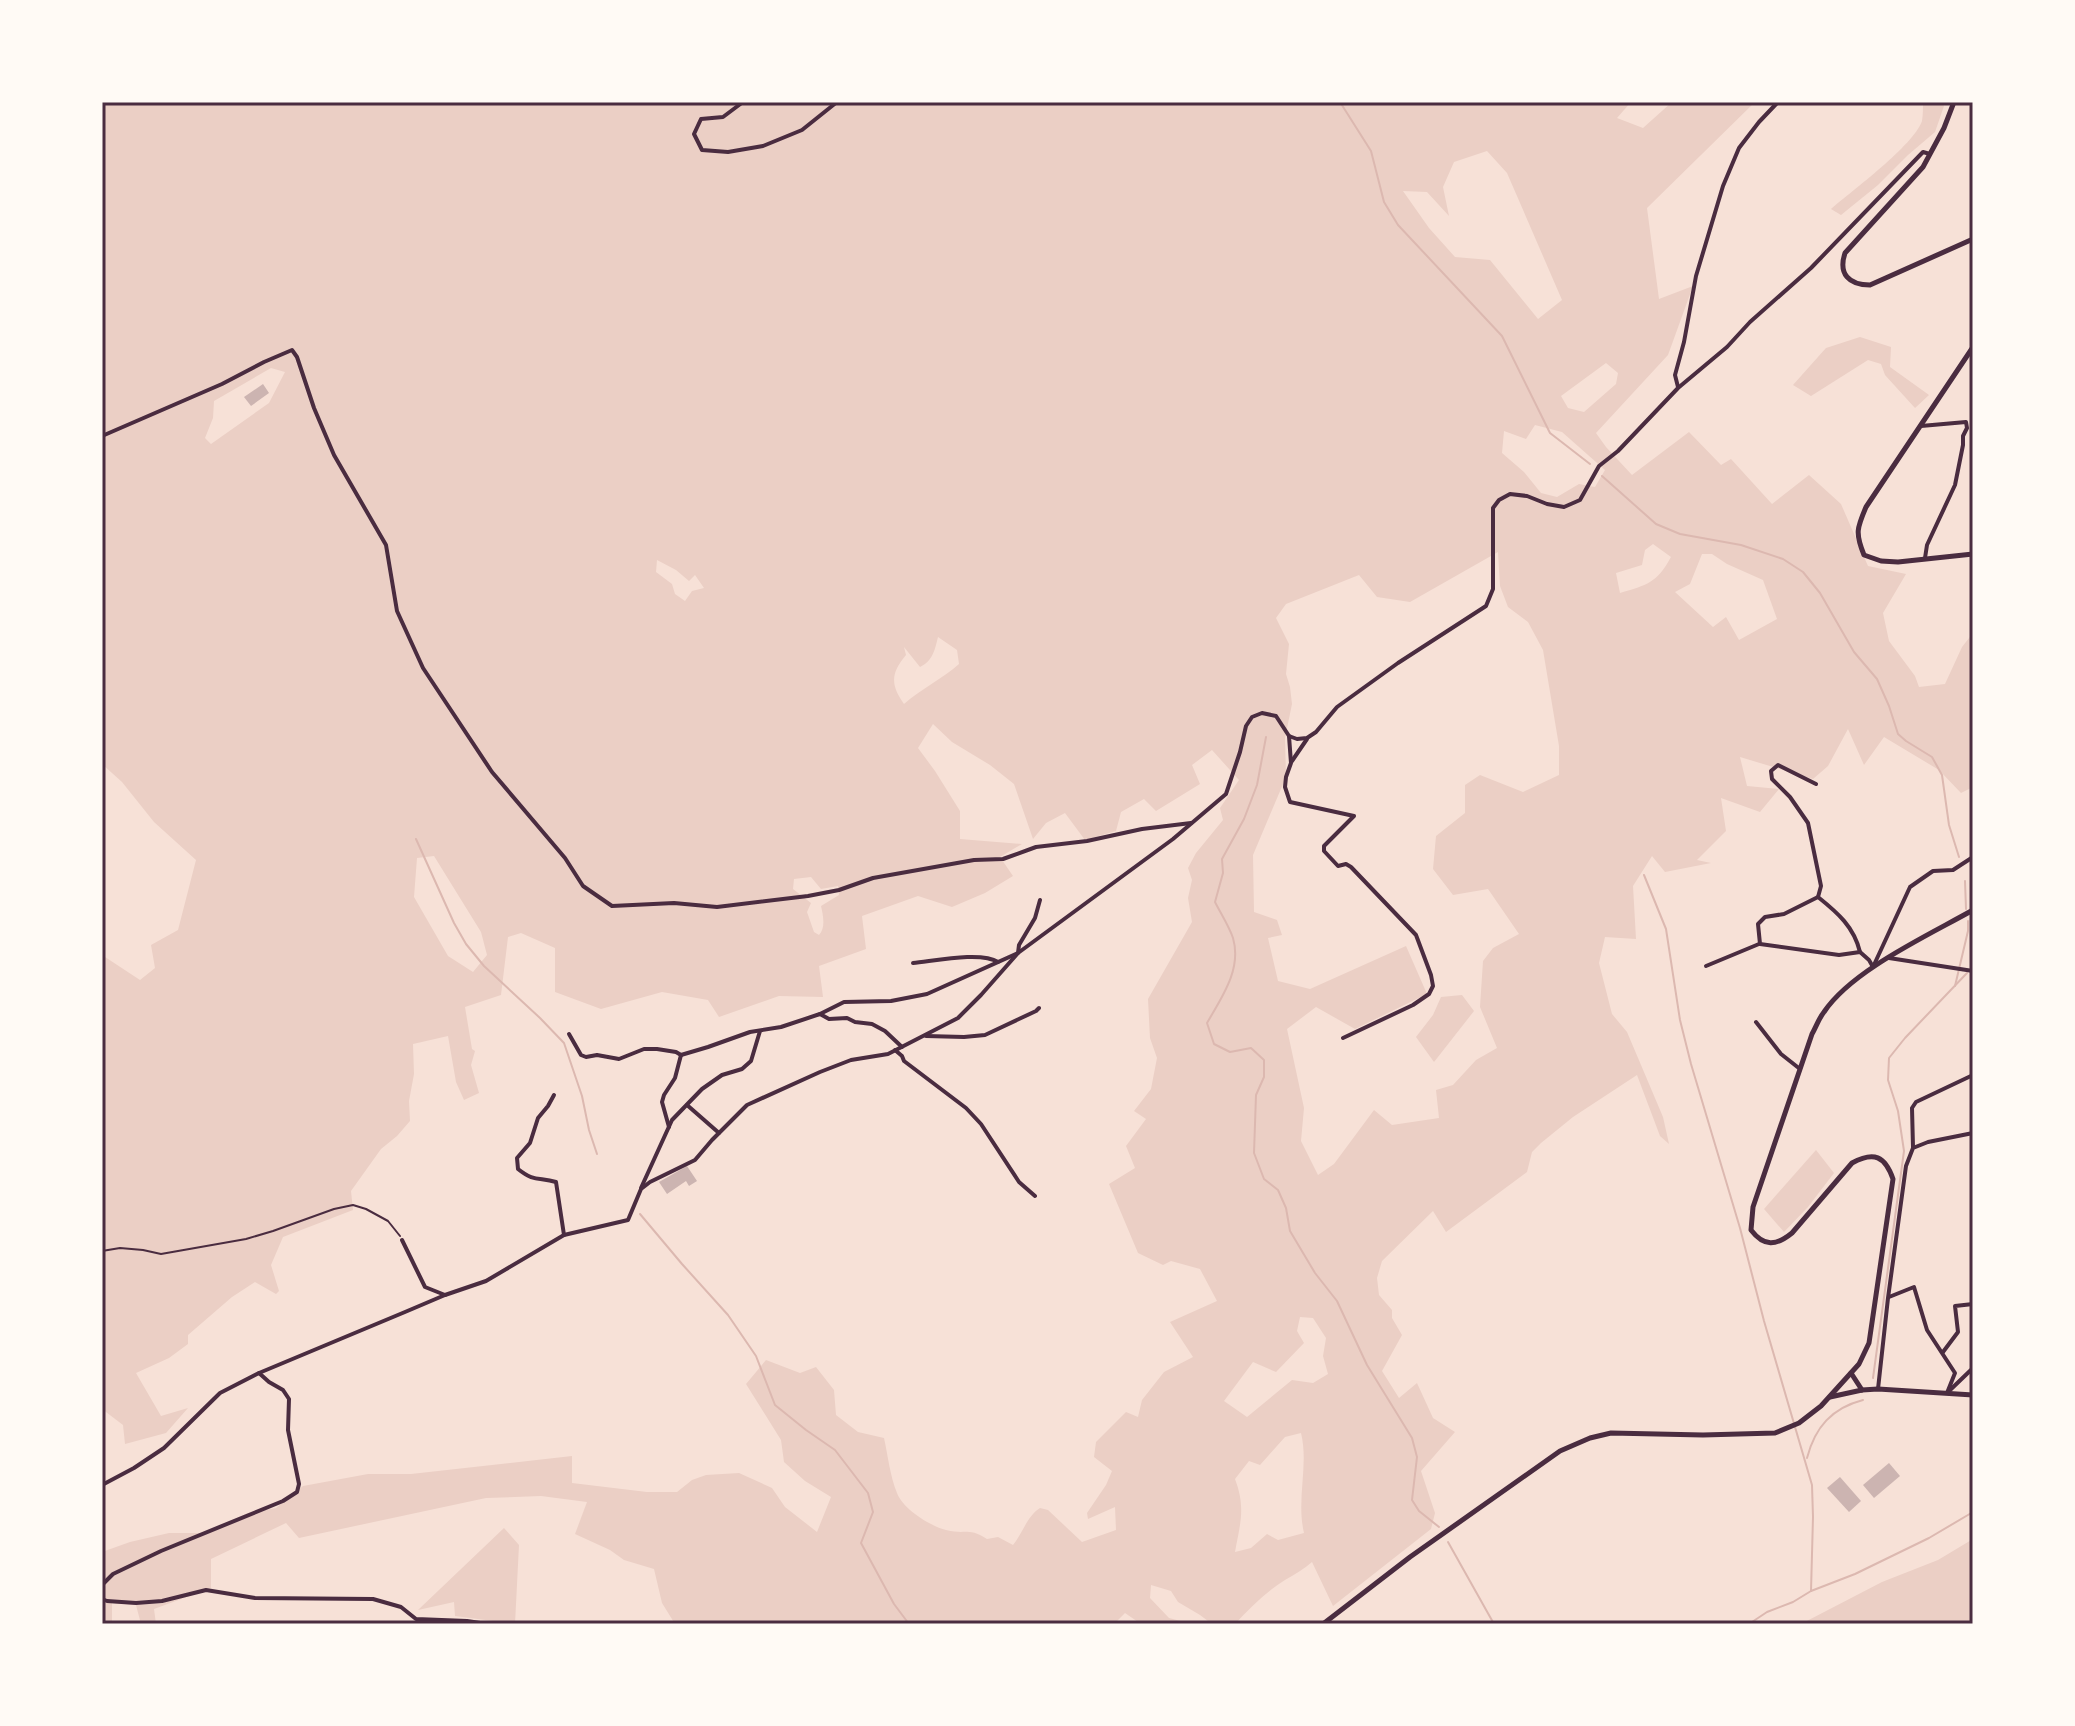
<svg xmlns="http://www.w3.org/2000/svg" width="2075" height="1726" viewBox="0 0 2075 1726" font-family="Jost,sans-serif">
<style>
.green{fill:#ebcfc5;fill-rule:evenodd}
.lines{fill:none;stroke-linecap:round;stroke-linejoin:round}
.stream{stroke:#dcb8b0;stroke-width:2}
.building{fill:#ccb4b1}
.path{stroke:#4a2c40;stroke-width:2}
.minor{stroke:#4a2c40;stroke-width:4}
.tertiary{stroke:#4a2c40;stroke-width:4}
.secondary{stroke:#4a2c40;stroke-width:5}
.neatline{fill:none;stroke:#4a2c40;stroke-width:3}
</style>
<rect width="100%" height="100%" fill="#f7e1d7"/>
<!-- green -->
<g class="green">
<path d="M102 102H741L723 116 700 118 693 134 701 151 728 154 763 147 803 131 839 102H1631L1617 118 1643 128 1672 102H1755L1647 208 1659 299 1693 286 1668 355 1596 433 1606 447 1632 475 1689 432 1721 465 1731 459 1772 504 1809 475 1841 504 1868 566 1906 574 1883 613 1889 641 1915 676 1919 687 1945 684 1962 647 1973 633V787L1961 793 1939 770 1884 737 1864 765 1848 729 1828 766 1813 779 1740 757 1747 786 1779 789 1760 812 1721 798 1726 831 1697 860 1711 863 1665 872 1652 856 1633 886 1636 939 1605 937 1599 963 1612 1014 1627 1032 1641 1065 1663 1117 1669 1144 1660 1136 1637 1075 1573 1117 1541 1143 1532 1152 1527 1172 1446 1232 1433 1211 1382 1261 1377 1278 1379 1295 1392 1310V1318L1402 1335 1382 1371 1399 1398 1417 1383 1433 1418 1455 1432 1421 1471 1435 1513 1431 1529 1333 1606 1312 1562C1304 1569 1295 1574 1285 1580 1267 1591 1250 1608 1235 1624H1212L1200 1615 1178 1602 1171 1591 1151 1585 1150 1598 1169 1618 1192 1624H1141L1125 1613 1114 1624H675L662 1603 654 1569 624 1560 610 1550 575 1534 587 1502 541 1496 486 1498 299 1538 286 1523 211 1559V1588L154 1609 156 1624H141L136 1605 112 1603V1624H102V1552L130 1542 169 1533H203L248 1513 276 1508 303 1486 368 1474H411L572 1456V1483L647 1492H677L692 1480 706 1475 739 1473 772 1488 785 1507 817 1532 831 1497 805 1481 784 1462 781 1440 746 1384 766 1360 800 1373 816 1367 834 1390 836 1415 858 1432 884 1438C888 1456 890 1476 897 1493 903 1509 930 1526 946 1530 965 1535 968 1527 987 1539L998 1537 1013 1545C1023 1533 1027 1516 1040 1508L1048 1510 1082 1542 1116 1530 1115 1507 1088 1519 1087 1513 1106 1485 1112 1471 1094 1457 1096 1442 1126 1412 1138 1417 1142 1400 1164 1372 1193 1357 1170 1322 1217 1301 1200 1269 1171 1261 1163 1265 1138 1253 1109 1184 1135 1168 1126 1146 1146 1119 1134 1111 1151 1089 1157 1058 1150 1038 1148 999 1192 922 1188 898 1192 880 1188 868 1196 853 1223 820 1220 808 1239 780 1212 750 1192 765 1200 784 1156 811 1144 799 1121 812 1116 831 1085 840 1065 813 1046 823 1033 839 1014 784 990 765 952 742 933 724 918 748 935 771 960 811V839L1022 844 1000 857 1013 876 985 893 952 907 918 896 862 916 866 949 819 966 823 997 779 996 719 1017 708 1000 662 992 601 1009 555 992V948L521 933 508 937 501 995 465 1007 472 1049 475 1051 471 1065 479 1093 464 1100 456 1082 448 1036 413 1044 414 1074 409 1101 410 1121 397 1136 381 1149 351 1191 353 1210 283 1237 271 1265 279 1291 276 1294 255 1282 232 1297 188 1335V1344L169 1358 136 1373 161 1416 188 1408 166 1433 125 1444 123 1425 102 1409V955L140 980 155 968 151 945 178 930 196 860 154 822 122 782 102 764ZM1487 151 1507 173 1562 300 1538 319 1490 260 1455 257 1429 228 1403 191 1427 192 1449 216 1443 187 1454 162ZM1606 363 1618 373 1616 384 1584 412 1568 408 1561 396ZM271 368 285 372 269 403 211 444 205 438 213 418 214 401ZM1535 425 1562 432 1605 470 1595 487 1579 484 1557 497 1541 493 1524 472 1502 453 1504 431 1526 439ZM1653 544 1671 557C1657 583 1647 585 1620 593L1616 573 1642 565 1645 550ZM1498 552 1500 586 1508 607 1528 622 1543 650 1559 746V775L1523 792 1480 775 1465 785V813L1436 836 1433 869 1453 895 1488 889 1519 934 1493 948 1483 961 1480 1007 1497 1048 1476 1060 1453 1085 1436 1090 1439 1118 1392 1125 1374 1110 1334 1164 1318 1175 1301 1141 1304 1108 1287 1029 1316 1007 1355 1029 1427 994 1406 946 1310 989 1278 981 1268 938 1282 935 1277 920 1254 912 1253 855 1286 777 1285 738 1292 704 1290 687 1286 674 1289 644 1276 618 1286 604 1359 575 1377 597 1410 602ZM1702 554H1712L1727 564 1763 580 1777 619 1739 640 1726 617 1713 627 1675 592 1690 584ZM657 560 676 570 689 581 695 575 704 588 692 591 685 601 675 594 672 584 656 572ZM938 637 957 650 959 664C942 679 921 689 904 704 890 684 891 673 906 655L904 647 920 667C933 661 935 649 938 637ZM434 856 481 932 487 955 473 972 448 956 414 897 417 858ZM811 877 821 889 838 886 839 895 821 906C823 915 826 928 819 935L814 932 807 912 811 903 793 889 794 879ZM1300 1317 1313 1318 1326 1338 1323 1356 1328 1374 1313 1383 1292 1380 1247 1417 1224 1401 1253 1362 1276 1372 1304 1343 1297 1331ZM1301 1433C1309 1465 1296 1499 1304 1533L1278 1540 1267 1534 1251 1548 1235 1552C1240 1524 1246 1508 1235 1479L1249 1461 1260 1465 1285 1437Z"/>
<polygon points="745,102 835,102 801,129 763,145 728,151 702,149 695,134 702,120 724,118"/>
<path d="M1923 102H1942L1944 106 1935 132 1908 155 1878 185 1841 215 1831 209C1853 190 1913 146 1922 121 1923 115 1923 108 1923 102Z"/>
<polygon points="1860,337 1891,347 1890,367 1929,395 1915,408 1885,375 1881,364 1868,360 1811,396 1793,385 1826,348"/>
<polygon points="1462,995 1474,1011 1434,1062 1416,1037 1433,1015 1441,997"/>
<polygon points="1816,1150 1834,1173 1808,1207 1784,1232 1764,1209"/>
<polygon points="504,1528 519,1545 515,1624 455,1616 454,1602 418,1610"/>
<polygon points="1973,1539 1973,1624 1801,1624 1882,1582 1938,1560"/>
</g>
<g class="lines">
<!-- stream -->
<g class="stream">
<polyline points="1340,102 1371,151 1384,202 1398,225 1502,336 1550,433 1590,464"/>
<polyline points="1602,476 1656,524 1680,534 1741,545 1783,559 1803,572 1820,593 1854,652 1877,679 1889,706 1898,734 1906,741 1932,757 1942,775 1949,825 1959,857"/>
<path d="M1266 737 1257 785 1244 819 1222 859 1223 873 1215 902C1221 914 1229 926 1233 938 1242 969 1222 997 1207 1023L1214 1044 1230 1052 1251 1048 1264 1060V1077L1256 1095 1254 1153 1264 1179 1278 1190 1286 1208 1290 1231 1315 1273 1337 1301 1367 1365 1412 1438 1417 1457 1412 1500 1419 1511 1439 1527"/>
<polyline points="416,839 454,923 466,944 484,966 540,1018 564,1043 582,1096 589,1130 597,1154"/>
<polyline points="1644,875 1666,929 1680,1020 1691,1064 1740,1228 1764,1321 1812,1485 1813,1517 1811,1591"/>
<polyline points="1965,881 1966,909"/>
<polyline points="1955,986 1968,931 1968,921"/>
<polyline points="640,1214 682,1264 728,1315 756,1356 775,1405 806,1430 835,1450 868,1493 873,1512 861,1543 894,1604 909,1624"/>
<polyline points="1873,1378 1904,1151 1898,1111 1888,1080 1889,1058 1905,1038 1967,973"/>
<path d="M1807 1458C1815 1427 1832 1408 1863 1400"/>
<polyline points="1448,1542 1494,1624"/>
<polyline points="1749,1624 1767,1612 1793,1602 1811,1591 1855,1574 1929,1538 1973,1512"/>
</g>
</g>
<!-- building -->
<g class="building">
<polygon points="263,384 269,393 251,406 244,397"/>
<polygon points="687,1166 697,1181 689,1186 686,1181 667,1194 659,1182"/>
<polygon points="1889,1463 1900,1476 1874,1498 1863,1485"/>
<polygon points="1840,1477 1861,1501 1849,1512 1827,1488"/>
</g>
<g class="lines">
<!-- path -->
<polyline class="path" points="102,1251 120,1248 143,1250 161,1254 246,1239 273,1231 334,1209 353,1205 366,1209 388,1221 400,1236"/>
<!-- minor -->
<g class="minor">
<polyline points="1678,387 1675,375 1684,342 1696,276 1723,186 1739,148 1759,122 1778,102"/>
<polyline points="1921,426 1966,422 1967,428 1963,436 1963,445 1955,485 1927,545 1925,558"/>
<polyline points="102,436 222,384 264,362 292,350 297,357 314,408 334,455 386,545 397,611 423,668 492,772 565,858 583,886 612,906 674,903 717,907 808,896 839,890 873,878 974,860 1003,859 1036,847 1087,841 1142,829 1191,823"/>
<polyline points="1289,736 1291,763 1286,777 1285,787 1290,802 1354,816 1324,846 1324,851 1338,866 1346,864 1351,867 1416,935 1431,975 1433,986 1429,994 1413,1005 1343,1038"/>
<polyline points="1292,761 1307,739"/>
<path d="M1816 784 1778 765 1771 771 1772 779 1790 797 1808 823 1821 886 1818 897C1838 913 1854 927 1860 952"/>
<polyline points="1818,897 1784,914 1765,917 1758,924 1760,944 1839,955 1860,952 1869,960 1873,967 1910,887 1933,871 1953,870 1973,857"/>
<polyline points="1889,958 1973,971"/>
<path d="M913 963C934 961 981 951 998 962"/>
<polyline points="1706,966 1759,944"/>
<polyline points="820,1014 829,1019 847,1018 855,1022 872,1024 885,1031 902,1047"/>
<polyline points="1756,1022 1781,1054 1800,1069"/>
<polyline points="569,1034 581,1055 586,1057 597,1055 619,1059 644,1049 657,1049 676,1052 681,1055"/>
<polyline points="926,1036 964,1037 985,1035 1036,1011 1039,1008"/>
<polyline points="895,1050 902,1056 904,1061 966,1108 981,1124 1019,1182 1035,1196"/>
<polyline points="681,1055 708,1047 750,1032 781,1027 820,1014 844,1002 891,1001 927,994 1018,953 1019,945 1035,918 1040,900"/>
<path d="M554 1095 548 1106 538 1118 530 1143 517 1158 518 1169C534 1182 539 1177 556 1182L564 1235"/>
<polyline points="687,1105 719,1133"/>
<polyline points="669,1127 662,1102 664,1095 675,1078 681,1055"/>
<polyline points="1913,1147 1912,1108 1916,1102 1973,1075"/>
<polyline points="641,1188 672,1120 702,1089 722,1075 742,1069 751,1061 760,1031"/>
<polyline points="402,1240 425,1287 445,1295"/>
<polyline points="1889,1297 1914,1287 1927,1330 1955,1373 1947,1393"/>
<polyline points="1943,1352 1958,1332 1955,1306 1973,1304"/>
<polyline points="1878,1389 1888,1298 1906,1166 1913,1148 1928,1142 1973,1133"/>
<polyline points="1948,1392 1973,1368"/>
<polyline points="102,1585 113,1574 161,1551 283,1501 297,1492 299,1484 288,1430 289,1399 283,1390 269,1382 259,1373"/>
<polyline points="102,1599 107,1601 136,1603 162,1601 206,1590 255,1598 373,1599 401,1607 416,1619 467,1621 487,1624"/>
</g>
<!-- tertiary -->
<g class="tertiary">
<polyline points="743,102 723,117 701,119 694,134 702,150 728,152 763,146 802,130 837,102"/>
<polyline points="102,1485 134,1468 164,1448 220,1393 259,1373 405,1312 445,1295 486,1281 564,1235 628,1220 641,1189 650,1182 695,1160 712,1140 747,1105 820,1072 851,1060 888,1054 958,1018 981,995 1018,953 1173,839 1226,794 1240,752 1246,726 1252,717 1262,713 1276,716 1289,736 1297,739 1307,738 1316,732 1337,707 1398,663 1486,606 1493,589 1493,508 1499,500 1510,494 1527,496 1547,504 1564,507 1580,500 1599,466 1618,451 1678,388 1727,347 1750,322 1811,268 1923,152 1930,154"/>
</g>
<!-- secondary -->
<g class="secondary">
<path d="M1954 102 1944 128 1923 167 1845 253C1838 274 1849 285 1870 285L1973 239"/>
<path d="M1973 347 1866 507C1857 528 1855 533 1864 555L1881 561 1898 562 1973 554"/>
<polyline points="1851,1373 1862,1390"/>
<polyline points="1830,1397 1862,1390 1878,1389 1973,1395"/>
<path d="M1323 1624 1410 1557 1560 1451 1590 1438 1611 1433 1703 1435 1775 1433 1799 1423 1821 1406 1859 1364 1869 1343 1893 1179C1885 1156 1874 1151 1852 1163L1792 1233C1776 1246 1764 1247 1751 1230L1753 1207 1812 1034C1816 1027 1819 1018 1824 1012 1852 970 1929 935 1973 910"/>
</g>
</g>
<!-- border -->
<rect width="2075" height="1726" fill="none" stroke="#fffaf5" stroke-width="208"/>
<rect x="104" y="104" width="1867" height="1518" class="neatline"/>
</svg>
